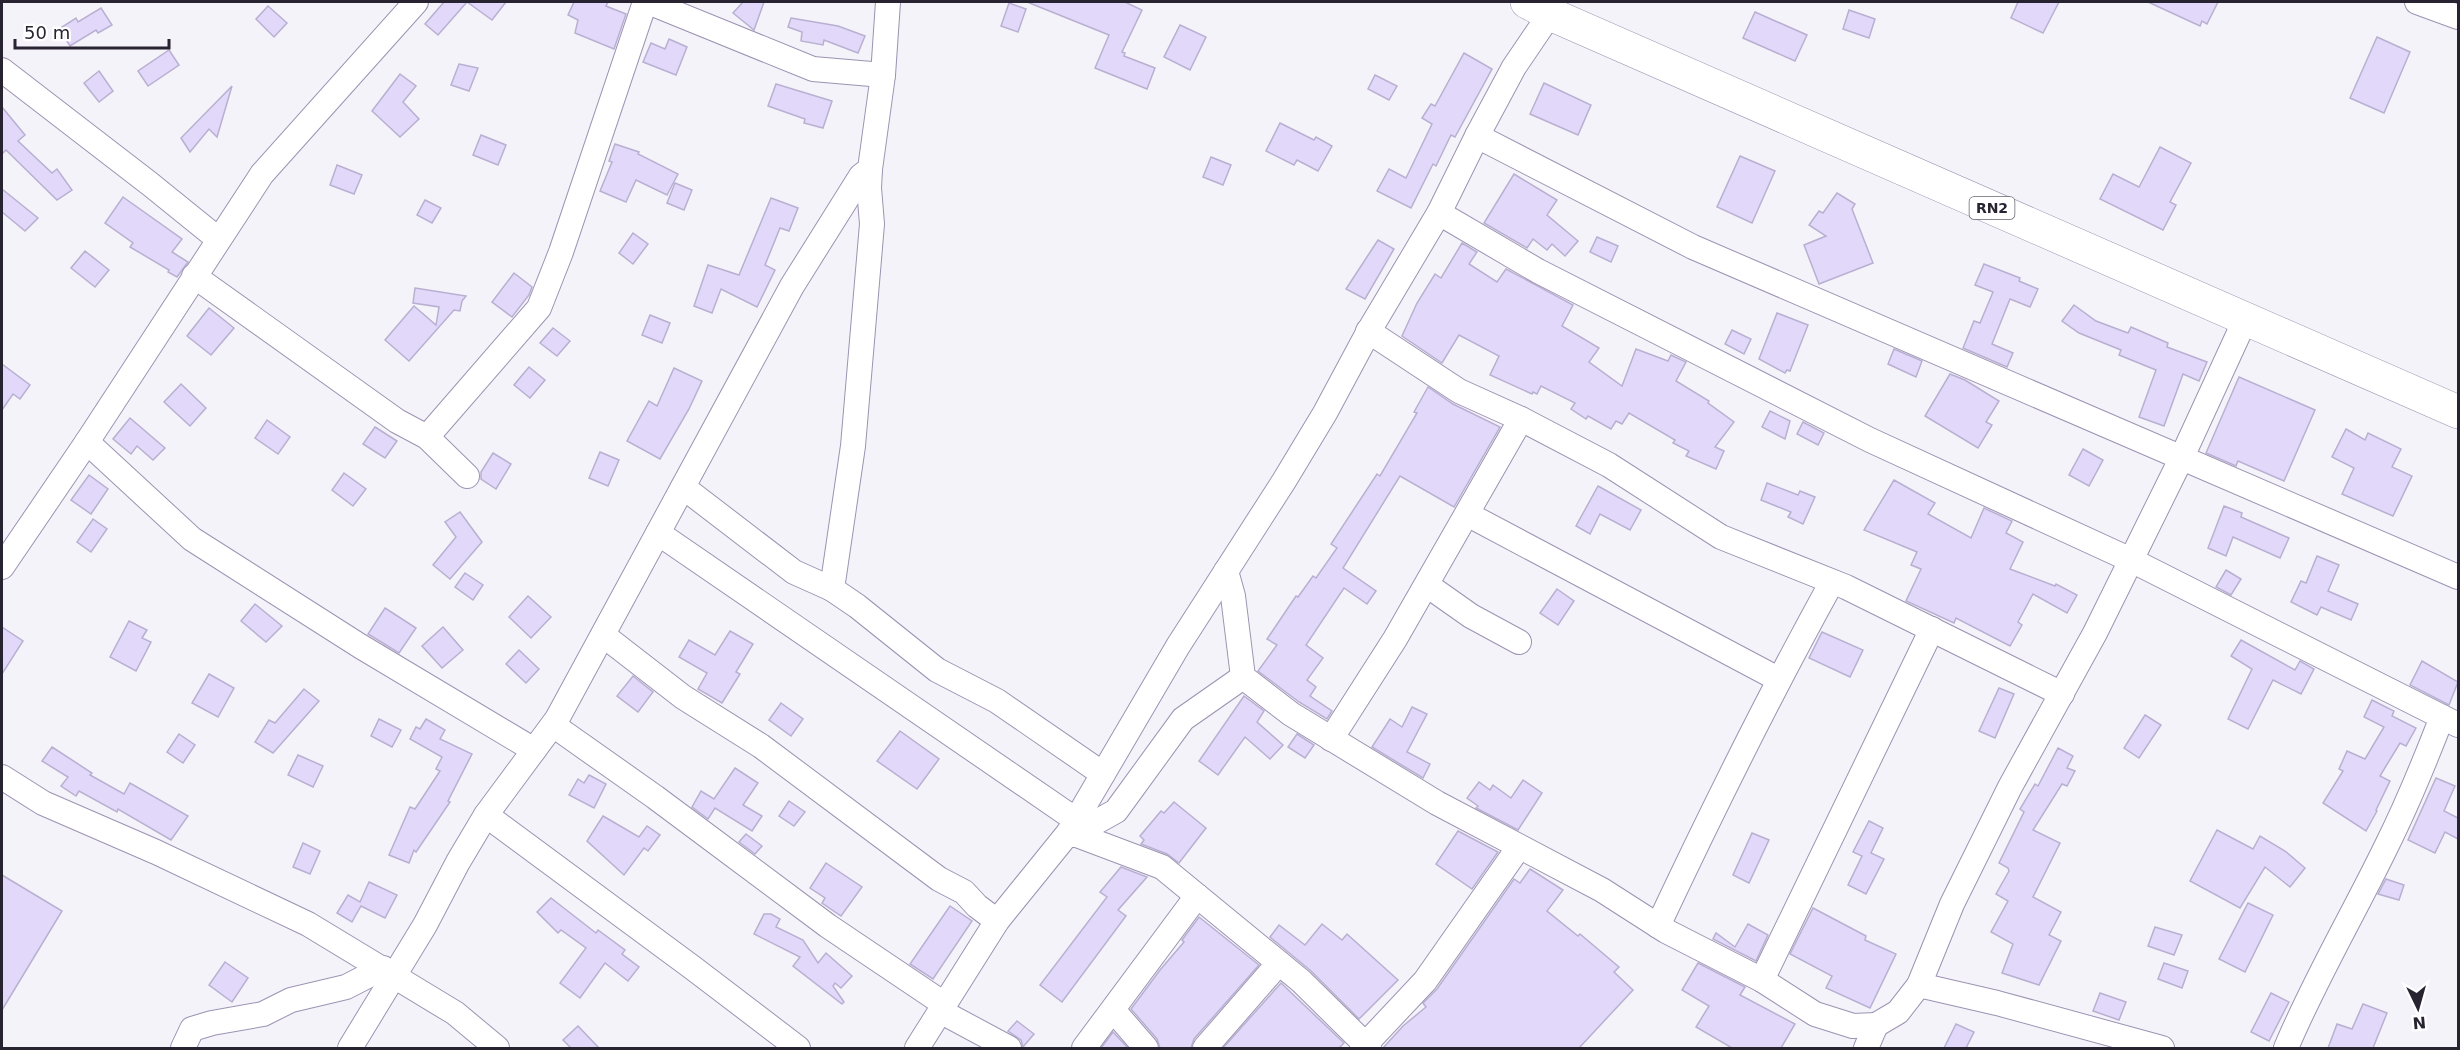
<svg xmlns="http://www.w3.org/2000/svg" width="2460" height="1050" viewBox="0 0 2460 1050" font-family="'DejaVu Sans',sans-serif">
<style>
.building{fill:#e2d8fa;stroke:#b9b0d1;stroke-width:1.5}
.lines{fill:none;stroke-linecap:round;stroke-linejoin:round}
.minor-casing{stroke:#9c93b2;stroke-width:26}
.highway-casing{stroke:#9c93b2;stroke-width:34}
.minor{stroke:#fff;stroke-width:24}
.highway{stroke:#fff;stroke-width:33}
.labels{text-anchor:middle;stroke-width:6;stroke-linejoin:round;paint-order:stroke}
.shield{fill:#fff;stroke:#68656e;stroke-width:1.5}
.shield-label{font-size:14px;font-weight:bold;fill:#272330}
</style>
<rect width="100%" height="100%" fill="#f5f3fa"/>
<!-- building -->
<g class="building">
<polygon points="444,2 506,2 492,20 467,2 438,35 425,24"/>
<polygon points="574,2 608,2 606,6 626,14 614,49 575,33 578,20 568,15"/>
<polygon points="743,2 764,2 754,30 733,13"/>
<polygon points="1027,2 1125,2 1142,10 1122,52 1125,53 1124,56 1155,68 1147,89 1095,68 1109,35"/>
<polygon points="2018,2 2059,2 2043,33 2011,18"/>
<polygon points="2148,2 2218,2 2207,24 2202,21 2200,26"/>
<polygon points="1009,3 1026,9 1018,32 1001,26"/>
<polygon points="268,6 287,23 274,37 256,19"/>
<polygon points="101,8 112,25 98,33 96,30 70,46 59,29 76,18 78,22"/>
<polygon points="1849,10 1875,19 1869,38 1843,29"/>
<polygon points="1755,12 1807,35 1795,61 1743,38"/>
<polygon points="791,18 838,26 865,36 858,53 824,40 823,45 801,41 802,32 788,27"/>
<polygon points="1180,25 1206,37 1190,70 1164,57"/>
<polygon points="2377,37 2410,52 2384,113 2350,98"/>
<polygon points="669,39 687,47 676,75 643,62 651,43 665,49"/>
<polygon points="169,50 179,65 148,86 138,71"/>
<polygon points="1464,53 1492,69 1455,137 1451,135 1436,166 1433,164 1411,208 1377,191 1389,169 1406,178 1432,124 1422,118 1431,104 1435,106"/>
<polygon points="459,64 478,68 469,91 451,85"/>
<polygon points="99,71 113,91 99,102 84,83"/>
<polygon points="400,74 416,86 403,102 419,119 400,137 372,111"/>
<polygon points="1375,75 1397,86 1389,100 1368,89"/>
<polygon points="1544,83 1591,105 1578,135 1530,114"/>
<polygon points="776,84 832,101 823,128 804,123 805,119 768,106"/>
<polygon points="232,86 217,137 209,129 190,152 181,138"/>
<polygon points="2,107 25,135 18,141 52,173 57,169 72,190 57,200 6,150 2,154"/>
<polygon points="1280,123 1314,140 1316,137 1332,146 1318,171 1297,160 1294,165 1266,151"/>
<polygon points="481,135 506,145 498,165 473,155"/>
<polygon points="615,144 639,152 638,154 678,174 667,195 636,180 626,202 600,191 612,162 609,161"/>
<polygon points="2160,147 2191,163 2170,202 2176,205 2163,230 2100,199 2113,174 2139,187"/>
<polygon points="1740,156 1775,171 1752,223 1717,207"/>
<polygon points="1211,157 1231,165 1223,185 1203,177"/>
<polygon points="337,165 362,175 354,194 330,185"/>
<polygon points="1514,174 1557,200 1547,215 1578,241 1565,256 1552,244 1547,250 1533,239 1527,248 1484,223"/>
<polygon points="675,183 692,190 684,210 667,203"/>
<polygon points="2,189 38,218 25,231 2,212"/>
<polygon points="1837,193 1855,204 1852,209 1873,263 1819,284 1804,245 1826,236 1809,225 1819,211 1823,213"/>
<polygon points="123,197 182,239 172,252 188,262 177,277 168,272 169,270 130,247 133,243 105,223"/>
<polygon points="771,198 798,208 789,231 780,228 765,265 775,270 757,307 721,289 712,313 694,306 708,265 739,275"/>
<polygon points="425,200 441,208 432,223 417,215"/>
<polygon points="633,233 648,244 633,264 619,253"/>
<polygon points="1597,237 1618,246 1611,262 1590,252"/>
<polygon points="1378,240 1394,249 1365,299 1346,289"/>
<polygon points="1462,243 1477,252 1469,264 1497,282 1506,269 1573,305 1562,326 1599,348 1589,362 1622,386 1636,349 1668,361 1671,355 1686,362 1676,381 1709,401 1708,403 1734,422 1715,447 1724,451 1716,469 1686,456 1689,451 1673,443 1675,440 1629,413 1622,424 1616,421 1611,429 1588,416 1586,419 1571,409 1575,403 1541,386 1537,394 1533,392 1532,394 1490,375 1499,356 1459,335 1442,363 1402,336 1417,303 1435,274 1441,278"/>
<polygon points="85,251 109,270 95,287 71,268"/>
<polygon points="1984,264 2020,278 2019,281 2038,289 2030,307 2010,299 1992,344 2013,353 2007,367 1963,348 1974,321 1980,323 1993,292 1975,285"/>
<polygon points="514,273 532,287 529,295 512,317 492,302"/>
<polygon points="415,288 466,296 462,301 460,311 454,310 409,361 385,340 414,306 436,325 439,307 413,303"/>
<polygon points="2074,305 2096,321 2128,333 2131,327 2168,343 2167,347 2207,362 2199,381 2183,374 2164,426 2139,417 2156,370 2119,355 2121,350 2079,333 2062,321"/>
<polygon points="209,308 234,328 211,355 187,336"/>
<polygon points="1777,313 1808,325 1790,371 1787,370 1785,373 1759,359"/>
<polygon points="650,315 670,323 662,343 642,335"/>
<polygon points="553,328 570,341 557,356 540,343"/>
<polygon points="1732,330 1751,339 1744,354 1725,344"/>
<polygon points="1894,349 1922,361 1916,377 1888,364"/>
<polygon points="2,364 30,385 20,399 13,394 2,410"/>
<polygon points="529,367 545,380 530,398 514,385"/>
<polygon points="674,368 702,381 689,409 660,459 627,441 649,401 657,406"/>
<polygon points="1950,374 1965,380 1999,401 1986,422 1992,425 1978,448 1925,416"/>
<polygon points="2239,377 2315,410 2284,481 2238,461 2236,466 2206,453"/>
<polygon points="181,384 206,408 190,426 164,402"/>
<polygon points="1428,387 1453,404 1500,427 1454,507 1400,476 1343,568 1376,591 1367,604 1344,588 1306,645 1323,658 1307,680 1316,687 1310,696 1332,711 1327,719 1299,702 1258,671 1277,645 1267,639 1296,596 1298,597 1313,576 1316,578 1337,548 1331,544 1377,474 1380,476 1417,413 1414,412"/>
<polygon points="1770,411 1790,421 1785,439 1762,427"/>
<polygon points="130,418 165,448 153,460 137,446 131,454 113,439"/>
<polygon points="267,420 290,437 278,454 255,438"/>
<polygon points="1803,422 1824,433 1818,445 1797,434"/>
<polygon points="375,427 397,441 385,458 363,444"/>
<polygon points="2346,429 2365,440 2368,433 2401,449 2392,467 2412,476 2393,516 2342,494 2354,468 2332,457"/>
<polygon points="2083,449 2103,460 2089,486 2069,475"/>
<polygon points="600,452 619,460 608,486 589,478"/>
<polygon points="493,453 511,464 496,489 481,479 481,472"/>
<polygon points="344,473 366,489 353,506 332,490"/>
<polygon points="89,475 108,489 91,514 71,500"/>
<polygon points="1894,480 1935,503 1928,514 1971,538 1984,508 2012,521 2006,533 2023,542 2010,569 2055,586 2056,584 2077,595 2067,613 2033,594 2018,622 2022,625 2010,646 1956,618 1954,623 1906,601 1921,569 1911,565 1917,552 1864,530"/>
<polygon points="1767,483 1798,495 1800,491 1815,497 1803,524 1788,517 1791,512 1761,500"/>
<polygon points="1598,486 1641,510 1630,530 1600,514 1590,534 1576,526"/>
<polygon points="2224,506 2242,513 2241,517 2289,538 2280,558 2233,537 2226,556 2208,548"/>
<polygon points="460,512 482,542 450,579 433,565 456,537 445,522"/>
<polygon points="93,519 107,529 91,552 77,542"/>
<polygon points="2317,556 2339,565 2328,591 2358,604 2351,620 2321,607 2317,615 2291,602 2301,581 2306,583"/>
<polygon points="2226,570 2241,579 2231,595 2216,587"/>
<polygon points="465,573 483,585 473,600 455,587"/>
<polygon points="1557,589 1574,601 1558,625 1540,613"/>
<polygon points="528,596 551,617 531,638 509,617"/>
<polygon points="255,604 282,626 266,642 241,621"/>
<polygon points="385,608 416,628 399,653 368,634"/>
<polygon points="129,621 147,630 142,638 151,642 136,671 110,657"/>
<polygon points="2,627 23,641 2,674"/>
<polygon points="443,627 463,650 442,668 422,646"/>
<polygon points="730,631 753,644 736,672 740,674 722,703 698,689 707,673 679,657 689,640 715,655"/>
<polygon points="1822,632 1863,650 1850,677 1809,658"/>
<polygon points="2241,640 2295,670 2300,661 2314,669 2301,694 2273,680 2248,729 2228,719 2252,669 2231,656"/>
<polygon points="519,650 539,669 526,683 506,664"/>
<polygon points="2422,661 2458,682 2449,705 2410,685"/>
<polygon points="209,674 234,688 218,717 192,703"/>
<polygon points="633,676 653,692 638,712 617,696"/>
<polygon points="1999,688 2014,694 1995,738 1979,731"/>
<polygon points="304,689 319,701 273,753 255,742 269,720 275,723"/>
<polygon points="1244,696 1264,711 1257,722 1283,745 1270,759 1245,737 1218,775 1199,761"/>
<polygon points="2372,700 2394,711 2392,716 2416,728 2406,746 2400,743 2380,776 2390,781 2376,810 2377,811 2366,831 2323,803 2343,771 2339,769 2347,751 2365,759 2384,727 2364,717"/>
<polygon points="781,703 803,719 791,736 769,720"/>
<polygon points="1412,707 1427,714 1407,752 1430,764 1423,778 1372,747 1390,719 1402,727"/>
<polygon points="2145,715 2161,725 2139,758 2124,748"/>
<polygon points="379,719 401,730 392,747 371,736"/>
<polygon points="426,719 445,730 440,739 472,754 448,801 450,802 416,852 414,850 409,863 389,855 410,807 415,809 440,771 436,769 442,757 410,739 416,727 420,729"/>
<polygon points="900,731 939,759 917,789 877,761"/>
<polygon points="179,734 195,745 183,763 167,752"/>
<polygon points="1297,734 1314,745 1305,758 1288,747"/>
<polygon points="52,747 92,773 90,775 124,794 130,783 188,816 171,840 118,809 117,812 79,791 76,796 61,786 68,777 42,761"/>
<polygon points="2058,748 2073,756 2067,768 2075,771 2067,786 2062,784 2033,830 2060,843 2033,897 2061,912 2049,935 2061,941 2039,985 2002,973 2013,944 1991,932 2008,901 1996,894 2009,871 2008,868 1999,863 2024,812 2020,809 2035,784 2038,786"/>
<polygon points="298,755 323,766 313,787 288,775"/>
<polygon points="735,768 758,783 743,805 762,816 752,831 715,808 708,819 692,807 701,791 714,799"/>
<polygon points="589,775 606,784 594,808 569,795 578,779 584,783"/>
<polygon points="2436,778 2455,786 2444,811 2458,818 2458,839 2445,832 2435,853 2408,840"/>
<polygon points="1523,780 1542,793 1518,830 1476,808 1478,806 1467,798 1479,782 1490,790 1493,785 1511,798"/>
<polygon points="789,801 805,812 794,826 779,816"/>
<polygon points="1174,802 1206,828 1179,863 1167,854 1141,844 1144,840 1140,836 1161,811 1164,813"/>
<polygon points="603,816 639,837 647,826 660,835 648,851 644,848 624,875 587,841"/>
<polygon points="1869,821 1883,828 1871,853 1884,859 1866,894 1848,885 1862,856 1853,852"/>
<polygon points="2217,830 2253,849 2260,836 2285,851 2305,868 2290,887 2265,867 2240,908 2190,881"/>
<polygon points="1458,831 1498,852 1472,889 1436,864"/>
<polygon points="1752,833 1769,840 1749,883 1733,875"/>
<polygon points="746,834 762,846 755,854 739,842"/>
<polygon points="303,843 320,851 310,874 293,867"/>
<polygon points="826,863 862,887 841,916 822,903 825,898 810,888"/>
<polygon points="1121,867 1147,877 1118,910 1126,916 1062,1002 1040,985 1107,897 1100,892"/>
<polygon points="1530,869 1563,890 1547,911 1578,936 1580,934 1619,967 1614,972 1633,990 1579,1048 1383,1048 1403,1026 1426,1007 1423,1003 1437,989 1514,879 1520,883"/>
<polygon points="2,875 62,911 2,1010"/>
<polygon points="2386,879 2404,885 2399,900 2378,894"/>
<polygon points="369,882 397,895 385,918 361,906 352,922 337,913 348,895 360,902"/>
<polygon points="551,898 596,933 598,930 625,950 622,954 639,967 628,981 605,963 580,998 560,983 586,948 561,930 558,933 537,912"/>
<polygon points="2248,903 2273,915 2245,972 2219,959"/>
<polygon points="950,906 972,921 933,979 910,964"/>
<polygon points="1813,908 1866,936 1865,940 1896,954 1870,1008 1826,988 1832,976 1790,954"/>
<polygon points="764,914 771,914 780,919 776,927 803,940 818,963 826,953 852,976 841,988 835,983 833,986 844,1002 842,1004 793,966 800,957 754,934"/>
<polygon points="1199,917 1259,965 1194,1039 1191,1048 1160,1048 1157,1039 1131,1009 1160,970 1184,942 1182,940"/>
<polygon points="1322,924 1342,940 1347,934 1398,980 1359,1019 1311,971 1270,937 1279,925 1305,945"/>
<polygon points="1748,924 1768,935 1756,961 1713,939 1716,933 1735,947"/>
<polygon points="2155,927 2182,935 2174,955 2148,946"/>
<polygon points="225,962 248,978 232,1002 209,985"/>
<polygon points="1698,963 1745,987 1740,995 1795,1024 1781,1048 1732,1048 1696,1027 1709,1006 1682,990"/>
<polygon points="2164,963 2188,971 2182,988 2158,979"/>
<polygon points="1281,983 1344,1043 1339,1048 1223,1048"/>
<polygon points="2100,993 2126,1002 2119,1020 2093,1011"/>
<polygon points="2271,993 2289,1002 2269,1041 2251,1032"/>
<polygon points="2363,1004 2387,1013 2373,1048 2328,1048 2337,1024 2352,1029"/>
<polygon points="1017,1021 1034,1034 1023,1047 1021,1040 1008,1031"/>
<polygon points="1956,1024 1974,1032 1966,1048 1944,1048"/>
<polygon points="578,1026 599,1048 571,1048 563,1040"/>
<polygon points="1113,1032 1128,1048 1101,1048"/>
</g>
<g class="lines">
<!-- minor casing -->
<g class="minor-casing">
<g id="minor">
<polyline points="648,2 813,69 883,75"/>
<polyline points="2417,2 2458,17"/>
<polyline points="2,70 150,184 218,239"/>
<polyline points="1477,136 1693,247 2458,577"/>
<polyline points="1439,213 1538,271 1870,440 2131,560 2458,725"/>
<polyline points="194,276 397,421 427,437 467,476"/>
<polyline points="1368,331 1459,391 1521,419 1609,465 1721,537 1846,587 2062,694"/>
<polyline points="427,437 539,308 561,252 645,2"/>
<polyline points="87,442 192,539 360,646 534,750"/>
<polyline points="683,487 794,572 832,589 857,606 937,670 997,701 1103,774"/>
<polyline points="1467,514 1778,679"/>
<polyline points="658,533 1076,820"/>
<polyline points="2,567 87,442 262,174 416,2"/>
<polyline points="1226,571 1233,596 1243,677 1291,714 1437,803 1602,890 1666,931 1762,980 1815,1014 1853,1026 1876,1025 1898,1012 1919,985 1952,904 2010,787 2095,633 2182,457 2245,320"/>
<polyline points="1427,585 1471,616 1519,642"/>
<polyline points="832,589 853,446 872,224 869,188 870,169"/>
<polyline points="603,635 683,697 761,746 939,879 964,892 977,906 997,921"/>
<polyline points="553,725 655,797 828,926 944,1004"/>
<polyline points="1331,739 1395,639 1521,419"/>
<polyline points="2,777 43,803 156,852 308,924 455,1013 497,1048"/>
<polyline points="486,815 693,968 798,1048"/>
<polyline points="1069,832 1162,867 1301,981 1369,1048"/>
<polyline points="1073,835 1116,811 1183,719 1243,677"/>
<path d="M1658 926C1713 809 1770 694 1832 582"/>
<polyline points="1762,980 1932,629"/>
<polyline points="1919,985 1997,1003 2162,1048"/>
<polyline points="940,1011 1009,1048"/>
<polyline points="1114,1011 1146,1048"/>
<polyline points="183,1048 192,1029 212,1023 263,1014 291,1000 346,987 383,968"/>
<polyline points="350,1048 425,925 458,862 486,815 557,719 792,286 861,176 870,169 883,75 888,2"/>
<polyline points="917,1048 997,921 1069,832 1178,646 1284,481 1325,413 1370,329 1439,213 1477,136 1514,67 1550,14"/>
<polyline points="1084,1048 1197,896"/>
<polyline points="1205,1048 1279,963"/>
<polyline points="1362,1048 1425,981 1519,847"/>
<polyline points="1866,1048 1876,1025"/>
<path d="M2286 1048C2315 979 2353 915 2386 847 2407 805 2425 761 2442 717"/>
</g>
</g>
<!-- highway casing -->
<g class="highway-casing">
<polyline id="highway" points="1527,2 1550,14 2458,412"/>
</g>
<!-- minor -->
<use href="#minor" class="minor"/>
<!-- highway -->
<use href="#highway" class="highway"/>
</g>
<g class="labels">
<!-- shield labels -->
<rect class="shield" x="1969.5" y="197" width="45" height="22" rx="4.5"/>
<g class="shield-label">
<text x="1992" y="213">RN2</text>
</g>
</g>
<!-- border -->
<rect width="2460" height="1050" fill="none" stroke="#272330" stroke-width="6"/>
<!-- north arrow -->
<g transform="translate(2418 1008) rotate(175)" stroke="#ffffff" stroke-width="4.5" paint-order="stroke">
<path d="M0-4.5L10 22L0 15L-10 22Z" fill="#272330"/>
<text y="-9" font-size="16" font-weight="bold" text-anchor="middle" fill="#272330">N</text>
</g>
<!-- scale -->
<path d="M15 39v9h154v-9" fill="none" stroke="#272330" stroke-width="3"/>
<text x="24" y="39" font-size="18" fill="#272330" stroke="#ffffff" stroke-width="4.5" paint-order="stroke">50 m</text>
</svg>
